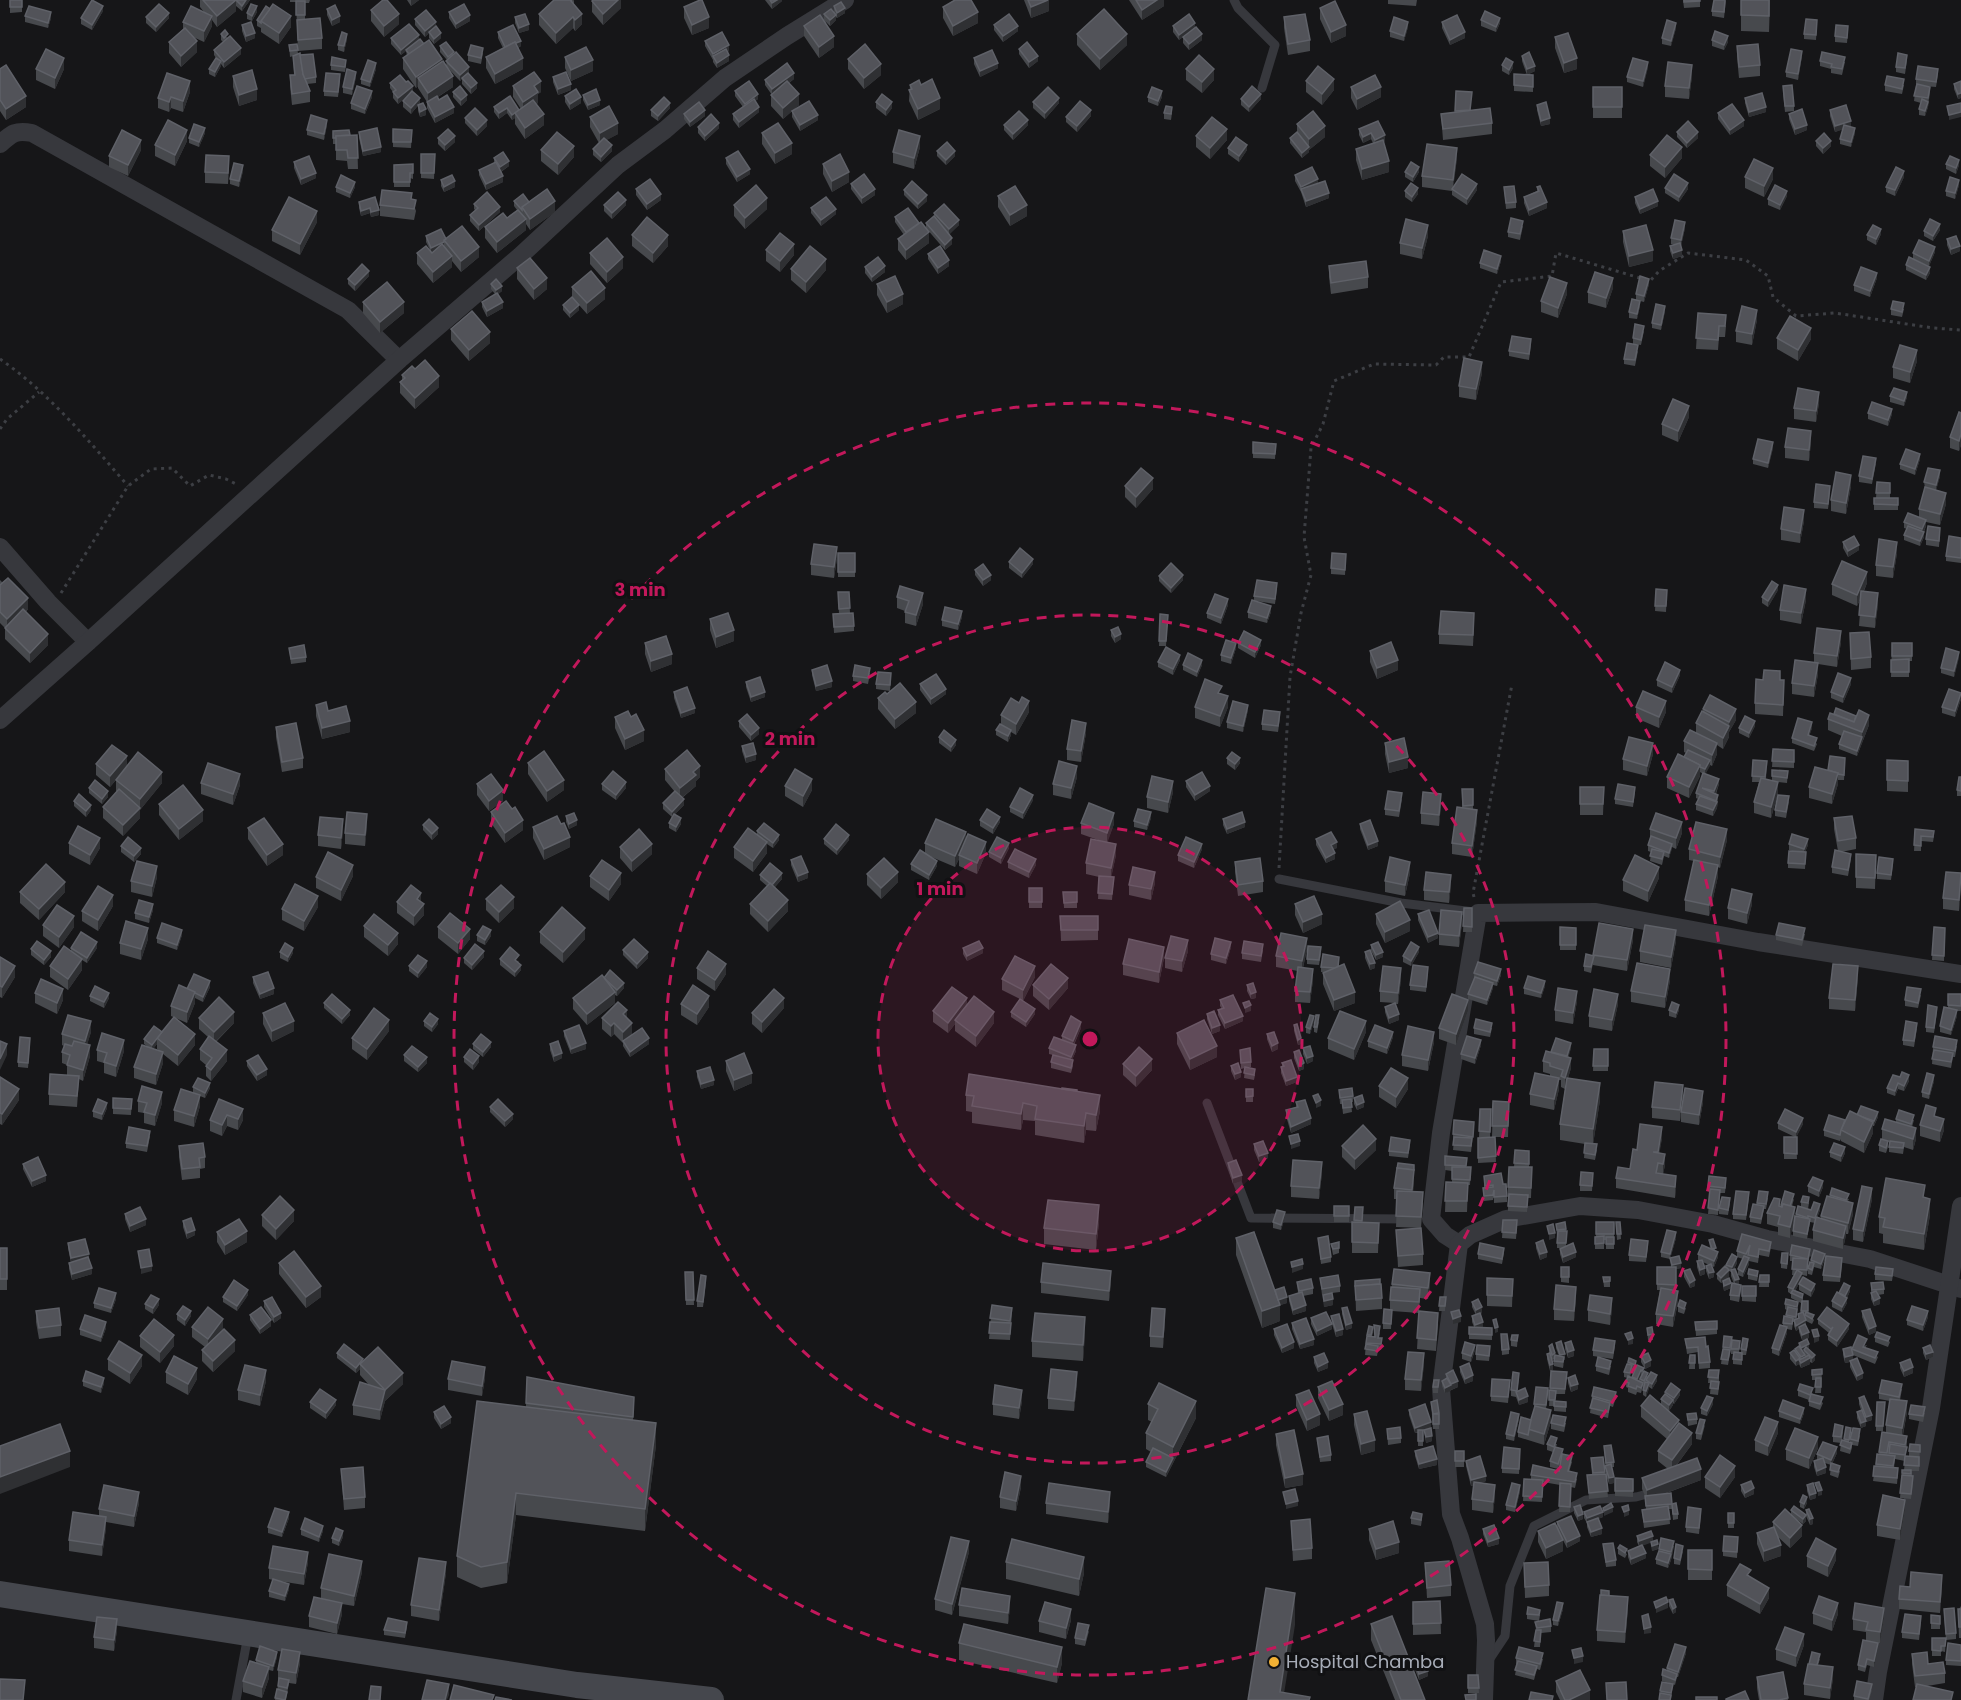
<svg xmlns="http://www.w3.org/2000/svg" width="1961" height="1700" viewBox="0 0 1961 1700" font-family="Poppins,sans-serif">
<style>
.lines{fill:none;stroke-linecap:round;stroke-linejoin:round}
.path{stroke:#3d3f44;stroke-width:3;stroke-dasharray:3 4.5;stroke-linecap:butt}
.lane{stroke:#37383d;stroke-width:9}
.street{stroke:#37383d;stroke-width:18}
.secondary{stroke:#45474d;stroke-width:26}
.wall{fill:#47494d;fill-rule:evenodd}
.shaded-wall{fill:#2f3033}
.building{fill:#525359;stroke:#5f6168;stroke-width:1.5}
.ring{fill:none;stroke:#c2185b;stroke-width:3;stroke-dasharray:10 8}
.poi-dot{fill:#f2b134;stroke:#111113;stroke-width:2}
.labels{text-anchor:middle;stroke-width:6;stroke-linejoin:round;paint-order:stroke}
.poi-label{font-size:18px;fill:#a8adb8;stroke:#111113;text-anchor:start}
.centre{fill:#c2185b;stroke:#111113;stroke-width:3}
.ring-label{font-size:18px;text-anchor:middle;font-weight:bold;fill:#c2185b;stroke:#111113;stroke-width:6;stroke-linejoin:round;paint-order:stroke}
</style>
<rect width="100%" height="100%" fill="#161618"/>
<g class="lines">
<!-- path -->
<g class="path">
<path d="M0 359C49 393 89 441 128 486"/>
<polyline points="0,429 7,419 39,392"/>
<polyline points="61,593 128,486 151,469 172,468 190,486 209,475 226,479 236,484"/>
<polyline points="1279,868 1290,677 1301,613 1311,575 1304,537 1311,448 1323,424 1334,381 1374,364 1436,365 1444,357 1469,357 1501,282 1552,276 1556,253 1650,281 1659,271 1688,253 1746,260 1768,276 1773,297 1796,316 1835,313 1933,328 1961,330"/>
<polyline points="1474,897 1473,893 1512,684"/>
</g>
<!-- lane -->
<g class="lane">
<polyline points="1234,0 1238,8 1275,45 1262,88"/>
<polyline points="1279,879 1401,903 1474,912"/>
<polyline points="1207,1103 1251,1218 1408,1219"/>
<polyline points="1489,1660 1505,1636 1510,1586 1534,1526 1586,1500 1636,1497 1655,1492"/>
<polyline points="236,1700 248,1635"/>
</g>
<!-- street -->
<g class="street">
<path d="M0 144C12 133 16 130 32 133L348 310 399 360"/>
<polyline points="0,547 48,602 88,642"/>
<polyline points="0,720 88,642 399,360 520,256 618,165 665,130 725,78 787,36 845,0"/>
<polyline points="1459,1244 1445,1235 1431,1219 1441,1133 1478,913 1596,912 1758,942 1961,974"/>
<polyline points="1484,1700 1486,1640 1485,1624 1460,1538 1451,1514 1441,1389 1459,1244 1470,1235 1506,1219 1580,1206 1638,1210 1713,1224 1767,1239 1870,1259 1961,1289"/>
<polyline points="1874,1700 1878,1672 1931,1408 1961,1206"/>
</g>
<!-- secondary -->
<polyline class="secondary" points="0,1594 577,1685 711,1700"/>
</g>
<!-- wall -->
<g class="wall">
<polygon points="10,0 22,0 22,12 10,13"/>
<polygon points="200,0 250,0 242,11 236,6 236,11 217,27 212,20 212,26 204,42 193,37 197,52 181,67 169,53 169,42 183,29 183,22 204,12 200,7"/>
<polygon points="290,0 310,0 309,3 305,3 305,19 322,38 322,49 298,51 296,2 290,2"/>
<polygon points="407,0 419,0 411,6"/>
<polygon points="574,0 574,5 582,24 575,31 573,28 556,44 539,25 539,14"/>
<polygon points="621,0 621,8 603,25 592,12 592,1"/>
<polygon points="765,0 782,0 782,1 772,9"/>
<polygon points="1024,0 1049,0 1049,11 1031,18"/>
<polygon points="1129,0 1164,0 1164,6 1142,20"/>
<polygon points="1388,0 1417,0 1416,6 1388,4"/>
<polygon points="1683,0 1700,0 1700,7 1684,8"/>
<polygon points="1726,0 1724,18 1712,16 1712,11"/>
<polygon points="1741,0 1770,0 1769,32 1741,31"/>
<polygon points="834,6 845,13 837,18 836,17 836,20 830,26 824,20 824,14 834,12"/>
<polygon points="684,7 709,28 692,35 684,18"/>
<polygon points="943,7 978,23 953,36 943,18"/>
<polygon points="1320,8 1346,36 1331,43 1320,19"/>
<polygon points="270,9 291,27 279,44 261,32 261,28 257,26 257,20"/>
<polygon points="327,9 340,22 332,26 327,15"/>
<polygon points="371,10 399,24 384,37 371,21"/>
<polygon points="103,11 92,30 81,24 81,18"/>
<polygon points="257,12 252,21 247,19 247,13"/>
<polygon points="449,12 470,21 456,29 449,18"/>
<polygon points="25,16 51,18 48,28 25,22"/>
<polygon points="146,17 169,18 156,32 146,23"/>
<polygon points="515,17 529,30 519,33 515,23"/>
<polygon points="1284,17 1310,40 1310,51 1288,55 1284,28"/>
<polygon points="415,19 436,27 441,38 434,44 429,38 429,33 425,37 415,25"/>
<polygon points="1481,20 1500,23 1496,32 1481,26"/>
<polygon points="1442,22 1465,38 1450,45 1442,28"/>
<polygon points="242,25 255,38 246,42 242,31"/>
<polygon points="994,25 1018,31 1003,42 994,30"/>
<polygon points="804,26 834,47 819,58 804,36"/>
<polygon points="1173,26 1195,28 1202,40 1189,50 1183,43 1183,37 1179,40 1173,32"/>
<polygon points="1817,26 1816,40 1804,39 1804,34"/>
<polygon points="1408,27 1404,41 1390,37 1390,31"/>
<polygon points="1676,28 1671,46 1662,44 1662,38"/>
<polygon points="1848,31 1847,43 1835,42 1835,36"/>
<polygon points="498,32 521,46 518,48 523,69 495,84 486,68 486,57 503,48 498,38"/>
<polygon points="221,34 228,38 241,54 224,68 221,64 221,66 215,77 209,74 209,69 216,58 214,55 214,50 223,42 221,40"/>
<polygon points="1077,34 1127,45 1100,70 1077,45"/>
<polygon points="1555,37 1577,69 1564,73 1555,48"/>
<polygon points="391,38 419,40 442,62 453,87 438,97 439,100 454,113 435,123 427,108 427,102 418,88 418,86 416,88 403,69 403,58 407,56 406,51 401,55 391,44"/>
<polygon points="347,39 344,52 338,50 338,45"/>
<polygon points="1712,40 1728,42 1724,50 1712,46"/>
<polygon points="705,41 729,51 727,52 729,61 717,68 713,62 713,59 713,60 705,46"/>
<polygon points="297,44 298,54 300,55 316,77 316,83 307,84 310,91 310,102 292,105 290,86 290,75 294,75 293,56 290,57 289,45"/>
<polygon points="440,46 454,54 469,73 468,73 477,88 471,94 462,84 462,79 460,81 446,66 447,60 440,52"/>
<polygon points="1737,46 1760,65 1760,76 1739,78 1737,57"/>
<polygon points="1019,49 1038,61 1029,68 1019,54"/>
<polygon points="483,53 481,64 468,61 468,55"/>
<polygon points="1522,56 1535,71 1527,75 1522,61"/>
<polygon points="1802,56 1798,80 1786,77 1786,72"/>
<polygon points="565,57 593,71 571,81 565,68"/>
<polygon points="974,58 998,68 980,77 974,64"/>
<polygon points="848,59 881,75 864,89 848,69"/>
<polygon points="1907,60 1905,74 1896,72 1896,67"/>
<polygon points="1820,61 1845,62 1842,75 1831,73 1831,69 1820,66"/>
<polygon points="331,65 346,65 345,72 331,70"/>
<polygon points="1502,65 1513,68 1509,75 1502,71"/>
<polygon points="1648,67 1643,87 1627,82 1627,77"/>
<polygon points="0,69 26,107 6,120 0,111"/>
<polygon points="36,69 64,69 55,89 36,80"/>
<polygon points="376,69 370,87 361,84 361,79"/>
<polygon points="1186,69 1214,80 1202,93 1186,80"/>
<polygon points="1514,74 1533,75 1533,92 1514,91"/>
<polygon points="1938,74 1936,87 1924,86 1930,92 1928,107 1925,116 1919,115 1919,109 1921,103 1914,101 1916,85 1916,79"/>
<polygon points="233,76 257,100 239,106 233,87"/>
<polygon points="1692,76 1689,99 1665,97 1665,86"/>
<polygon points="356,77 352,95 343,93 343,87"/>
<polygon points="553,77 571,90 558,95 553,82"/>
<polygon points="794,79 789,83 799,105 783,119 771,106 771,95 772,95 765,85 765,80"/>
<polygon points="340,80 338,97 324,96 324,91"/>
<polygon points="1306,81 1334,90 1322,105 1306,92"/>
<polygon points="1961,81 1961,98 1958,99 1954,89 1954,84"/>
<polygon points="390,83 413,92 420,103 411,114 403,107 403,101 406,97 398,104 393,98 393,92 390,88"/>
<polygon points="910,85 921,85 940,109 918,120 909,101"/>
<polygon points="1885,85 1904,85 1902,94 1885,91"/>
<polygon points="513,86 541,92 538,94 538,103 536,104 544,125 525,139 515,124 515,118 512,120 507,113 499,119 494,112 494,107 519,110 521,109 513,97"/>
<polygon points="1351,87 1381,97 1357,110 1351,98"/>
<rect x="1593" y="87" width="29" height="31"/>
<polygon points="735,91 758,99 755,101 759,112 739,128 733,120 733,114 743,107 735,96"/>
<polygon points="1456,91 1471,110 1492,123 1492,134 1443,140 1441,114 1455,112"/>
<polygon points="190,92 183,112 171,108 169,112 158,108 158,98"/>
<polygon points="453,92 467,100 461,106 453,97"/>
<polygon points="1783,92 1794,106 1794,111 1785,112"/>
<polygon points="583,95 600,105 588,110 583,100"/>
<polygon points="565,96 581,103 570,110 565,102"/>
<polygon points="372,97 365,114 351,109 351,103"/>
<polygon points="1148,97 1162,97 1158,106 1148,102"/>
<polygon points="1745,98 1766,112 1749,117 1745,103"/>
<polygon points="1241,99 1261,99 1249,112 1241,105"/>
<polygon points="876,102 892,108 886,116 876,108"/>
<polygon points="1033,102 1059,103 1045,119 1033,108"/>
<polygon points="418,105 426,115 420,117 418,111"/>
<polygon points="1537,105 1550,124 1541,126 1537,110"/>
<polygon points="670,108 658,121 651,116 651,110"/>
<polygon points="1830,110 1851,127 1855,133 1851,147 1840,144 1840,139 1843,129 1835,132 1830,116"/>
<polygon points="792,111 818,120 800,131 792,117"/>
<polygon points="1164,113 1172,113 1171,120 1164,119"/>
<polygon points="1718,113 1744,126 1730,135 1718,119"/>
<polygon points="684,114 705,116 690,127 684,119"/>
<polygon points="1789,114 1807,130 1795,135 1789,119"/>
<polygon points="1091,116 1077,132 1066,122 1066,117"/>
<polygon points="590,117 618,134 606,140 612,151 601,162 593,155 593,149 599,143 590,127"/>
<polygon points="465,118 487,126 477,136 465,123"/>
<polygon points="1378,121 1385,141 1383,142 1389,172 1362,180 1356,160 1356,149 1373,143 1371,139 1363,143 1359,135 1359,129"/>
<polygon points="1297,124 1325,137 1309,150 1309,152 1302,158 1290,143 1290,138 1297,132"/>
<polygon points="327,125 324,140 307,135 307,130"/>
<polygon points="1004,125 1028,125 1013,140 1004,130"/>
<polygon points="698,127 719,128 705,141 698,133"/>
<polygon points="393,129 412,130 411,148 393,147"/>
<polygon points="333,131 350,135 357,135 358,169 348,169 347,161 336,160 336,144 333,144"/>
<polygon points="359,132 381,152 363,156 359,138"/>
<polygon points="1677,132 1698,138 1687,148 1677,137"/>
<polygon points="205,133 199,147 189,143 189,138"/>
<polygon points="762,133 792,154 775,164 762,144"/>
<polygon points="1196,136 1227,140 1210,159 1196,147"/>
<polygon points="438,138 455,142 445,151 438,144"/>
<polygon points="187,141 175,166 155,156 155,145"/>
<polygon points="1816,141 1831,146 1823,154 1816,146"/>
<polygon points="920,147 914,169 893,163 893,152"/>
<polygon points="1228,148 1247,150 1239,162 1228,154"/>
<polygon points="141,150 128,176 109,167 109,156"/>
<polygon points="541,150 574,157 558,175 541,161"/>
<polygon points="937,151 955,156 946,165 937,156"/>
<polygon points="421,154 435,154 434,179 421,178"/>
<polygon points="1650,155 1682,158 1665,178 1650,166"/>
<polygon points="494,158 509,166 501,172 503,182 486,190 479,175 479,170 494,163"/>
<polygon points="726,158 750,174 737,182 726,164"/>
<polygon points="1457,158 1453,187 1477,190 1467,205 1452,195 1452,191 1422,187 1422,176"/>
<polygon points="294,162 316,178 301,185 294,168"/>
<polygon points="413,164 413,179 410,178 410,187 394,187 394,165"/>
<polygon points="823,164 849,182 832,192 823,174"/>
<polygon points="1946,164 1959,165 1956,174 1946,169"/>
<polygon points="229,167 228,184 205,183 205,172"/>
<polygon points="243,171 239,187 230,184 230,179"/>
<polygon points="1405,172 1419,172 1413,182 1405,177"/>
<polygon points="1295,175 1329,198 1306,207 1301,192 1295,181"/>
<polygon points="1745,177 1773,179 1764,197 1745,188"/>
<polygon points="1904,177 1895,196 1886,192 1886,187"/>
<polygon points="441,180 455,187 444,192 441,186"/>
<polygon points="851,184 875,195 862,204 851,189"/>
<polygon points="1959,185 1955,199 1946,196 1946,191"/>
<polygon points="336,187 355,187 350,198 336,192"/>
<polygon points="1504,187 1516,202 1516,208 1506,209"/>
<polygon points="1537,187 1547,208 1529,216 1524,203 1524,197 1537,191"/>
<polygon points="1665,188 1688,189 1679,202 1665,193"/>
<polygon points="636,189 661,200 647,210 636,195"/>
<polygon points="904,190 927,201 918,209 904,195"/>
<polygon points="1405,191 1418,194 1412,202 1405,197"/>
<polygon points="998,196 1027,216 1010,226 998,207"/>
<polygon points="1787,196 1780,210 1768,205 1768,199"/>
<polygon points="1635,197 1658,206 1640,214 1635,203"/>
<polygon points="412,199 416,211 414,220 380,216 380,205"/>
<polygon points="514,201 529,202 555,212 530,230 526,224 526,230 497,253 485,238 485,227 507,218 517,210 514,206"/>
<polygon points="359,202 379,215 371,217 370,213 361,216 359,208"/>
<polygon points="474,204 500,212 479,231 470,221 470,215 476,211 474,209"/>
<polygon points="604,205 626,205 612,219 604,211"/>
<polygon points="734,205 767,209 745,229 734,216"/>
<polygon points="811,208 836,214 821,226 811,213"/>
<polygon points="934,213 959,225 949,234 952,244 945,250 926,228 926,223 934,217"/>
<polygon points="895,217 929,243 906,260 898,250 898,239 904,235 895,222"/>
<polygon points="317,222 300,255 272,241 272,230"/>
<polygon points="1523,226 1520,240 1508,237 1508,232"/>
<polygon points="1685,228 1681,246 1682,256 1673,259 1670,251 1670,246 1675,245 1671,244 1671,238"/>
<polygon points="1940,230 1933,241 1924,236 1924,231"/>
<polygon points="1623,231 1653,261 1629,267 1623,242"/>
<polygon points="1881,234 1876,245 1867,240 1867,235"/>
<polygon points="632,235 668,246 653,263 632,246"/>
<polygon points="426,236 446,239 479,257 461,272 452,261 452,267 433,283 417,264 417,253 430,250 426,242"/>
<polygon points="1428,236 1422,259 1400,254 1400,243"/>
<polygon points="1947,239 1960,251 1951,255 1947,245"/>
<polygon points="766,250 794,255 780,272 766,261"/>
<polygon points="1935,252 1929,266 1913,259 1913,253"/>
<polygon points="590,253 623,268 607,283 590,264"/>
<polygon points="928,254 949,266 938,274 928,259"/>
<polygon points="1501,261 1497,274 1480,268 1480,263"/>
<polygon points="1906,265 1930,273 1926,280 1906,270"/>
<polygon points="1329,266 1368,277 1368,288 1331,294 1329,277"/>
<polygon points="865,267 885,272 872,282 865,273"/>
<polygon points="517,268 547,289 534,300 517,279"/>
<polygon points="791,269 826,270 806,293 791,280"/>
<polygon points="369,276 355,291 348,284 348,279"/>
<polygon points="1877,278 1870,297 1854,291 1854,285"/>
<polygon points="491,284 502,291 498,294 503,308 487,317 482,307 482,302 495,294 491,289"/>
<polygon points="877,284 903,304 887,313 877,295"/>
<polygon points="1649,284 1644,302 1640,301 1640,306 1637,319 1629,318 1629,312 1636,299 1636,294"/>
<polygon points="572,287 605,299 587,314 579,305 579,310 570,318 563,310 563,305 572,297"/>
<polygon points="1613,288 1606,308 1588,303 1588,292"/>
<polygon points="1567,294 1558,318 1541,312 1541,301"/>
<polygon points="363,302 404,313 380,333 363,313"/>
<polygon points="1891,309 1904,309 1902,317 1891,315"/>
<polygon points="1665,311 1661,330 1652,328 1652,323"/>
<polygon points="1698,313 1726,326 1725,337 1719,337 1718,350 1696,349"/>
<polygon points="1757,320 1752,345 1736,342 1736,331"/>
<polygon points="451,329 490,343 469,361 451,340"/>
<polygon points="1644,331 1641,345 1633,344 1633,338"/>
<polygon points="1777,338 1811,339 1798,361 1777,349"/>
<polygon points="1531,345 1529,360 1509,356 1509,351"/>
<polygon points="1638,351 1635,366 1624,364 1624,359"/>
<polygon points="1917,361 1910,383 1893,378 1893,367"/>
<polygon points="415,369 439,387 415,409 400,393 400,382 402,380 402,375"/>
<polygon points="1482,373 1476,400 1459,397 1459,386"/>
<polygon points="1890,396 1907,397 1904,406 1890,402"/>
<polygon points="1819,403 1816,422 1794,419 1794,408"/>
<polygon points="1961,411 1961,445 1959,451 1950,448 1950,437"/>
<polygon points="1868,413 1892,414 1888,426 1868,419"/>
<polygon points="1689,417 1678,442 1662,435 1662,424"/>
<polygon points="1253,442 1276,444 1275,459 1253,458"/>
<polygon points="1811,442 1809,461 1785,458 1785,447"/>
<polygon points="1773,448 1768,468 1753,464 1753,459"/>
<polygon points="1920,459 1915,475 1900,469 1900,464"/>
<polygon points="1876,463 1872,484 1859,482 1859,476"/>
<polygon points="1940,476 1936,490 1946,504 1940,525 1926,522 1926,526 1924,532 1924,537 1920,546 1904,540 1904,535 1907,529 1904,528 1904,522 1919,518 1919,509 1925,488 1924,482"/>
<polygon points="1877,482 1890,483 1890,498 1898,498 1898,510 1874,510 1874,498 1876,498"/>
<polygon points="1125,486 1153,489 1136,508 1125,497"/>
<polygon points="1851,486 1846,514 1831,511 1831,500"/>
<polygon points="1830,492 1828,509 1814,508 1814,502"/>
<polygon points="1804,521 1800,543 1781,540 1781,529"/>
<polygon points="1940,533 1939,547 1926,545 1926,539"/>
<polygon points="1961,538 1961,563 1946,561 1946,556"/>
<polygon points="1843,542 1859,550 1848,557 1843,548"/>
<rect x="838" y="553" width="17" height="24"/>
<polygon points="1897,553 1893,578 1876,576 1876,565"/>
<polygon points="1346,554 1345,575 1331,574 1331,568"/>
<polygon points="837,558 834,578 811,575 811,564"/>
<polygon points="1009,562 1033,564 1022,578 1009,568"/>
<polygon points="975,570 991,580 983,586 975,575"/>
<polygon points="1159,576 1183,580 1171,593 1159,581"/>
<polygon points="0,580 28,609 26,612 48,645 30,663 5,639 5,628 0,623"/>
<polygon points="1867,583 1864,591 1878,604 1875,628 1859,626 1861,598 1857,606 1832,595 1832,584"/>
<polygon points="1277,588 1275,604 1256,601 1271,612 1267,623 1248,618 1248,612 1254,601 1254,596"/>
<polygon points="1656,589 1667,590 1666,612 1655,611"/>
<polygon points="1778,590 1768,607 1762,603 1762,597"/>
<polygon points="838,592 849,592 850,613 854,626 854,631 834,633 833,614 839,614"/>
<polygon points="897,597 923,604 916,626 905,623 905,611 897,608"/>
<polygon points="1806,600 1801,624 1780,620 1780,610"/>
<polygon points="1228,605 1221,624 1207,618 1207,613"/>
<polygon points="1160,614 1168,615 1166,646 1159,646"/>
<polygon points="962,617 958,630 942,626 942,620"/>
<polygon points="710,619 734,641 716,648 710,630"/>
<polygon points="1474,624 1473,646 1439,644 1439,634"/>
<polygon points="1111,630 1121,639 1115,643 1111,636"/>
<polygon points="1850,633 1871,657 1871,668 1851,670"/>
<polygon points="1841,642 1837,667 1818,664 1818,674 1814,697 1792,694 1792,683 1814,663 1814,653"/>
<polygon points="645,643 672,664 651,672 645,654"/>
<polygon points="1238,643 1261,645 1255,658 1238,648"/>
<polygon points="1892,643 1912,643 1912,661 1909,661 1909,677 1891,677"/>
<polygon points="289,648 306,657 306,662 291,664"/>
<polygon points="1236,648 1231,664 1221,661 1221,655"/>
<polygon points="1370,651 1398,670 1377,679 1370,662"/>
<polygon points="1959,657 1954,677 1941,673 1941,668"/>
<polygon points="1180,660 1173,675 1158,667 1158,662"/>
<polygon points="1183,665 1202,665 1197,677 1183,670"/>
<polygon points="812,670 832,687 816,691 812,675"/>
<polygon points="870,673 868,684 853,681 853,676"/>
<polygon points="1680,675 1672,693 1657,686 1657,680"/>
<polygon points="891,679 890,691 876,689 876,684"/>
<polygon points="1763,680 1784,680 1783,716 1755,714 1755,703"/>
<polygon points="746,682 765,697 751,702 746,687"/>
<polygon points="920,684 946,694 931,705 920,690"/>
<polygon points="1851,684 1843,703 1831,698 1831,692"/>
<polygon points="674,692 695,713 681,718 674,698"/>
<polygon points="887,694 916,713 895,729 878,709 878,698"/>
<polygon points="1222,694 1228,707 1220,727 1195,718 1195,707"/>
<polygon points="1961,699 1955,717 1942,713 1942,707"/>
<polygon points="316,705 350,732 322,739 316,716"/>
<polygon points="1636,707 1666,712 1659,728 1636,718"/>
<polygon points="1703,709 1736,720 1729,732 1729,737 1723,749 1717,745 1717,754 1712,766 1710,765 1705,774 1719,784 1716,794 1718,800 1717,808 1713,816 1696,810 1696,804 1698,799 1696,798 1696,793 1703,774 1700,772 1700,776 1689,798 1667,788 1667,777 1684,757 1686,753 1684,752 1684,741 1696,733 1696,723 1703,712"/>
<polygon points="1248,710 1243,732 1227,728 1227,722"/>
<polygon points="1029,712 1016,735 1011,732 1011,735 1008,742 996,735 996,730 1001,725 1001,715"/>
<polygon points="615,717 644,741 625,750 615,728"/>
<polygon points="1280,718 1278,732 1262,730 1262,724"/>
<polygon points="1828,719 1869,725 1857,756 1839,749 1839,744 1842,736 1828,730"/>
<polygon points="739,721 759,734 751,741 739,727"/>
<polygon points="1755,726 1749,738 1739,733 1739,728"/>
<polygon points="276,727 303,758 303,768 282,772 276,737"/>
<polygon points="1812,728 1809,736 1817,744 1814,751 1792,743 1792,738"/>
<polygon points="1086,733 1081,762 1067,760 1067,749"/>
<polygon points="939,737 956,745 951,752 939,743"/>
<polygon points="1385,743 1408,768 1389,773 1385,754"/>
<polygon points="742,746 756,760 746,763 742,751"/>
<polygon points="1773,749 1794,750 1794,768 1772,767"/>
<polygon points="1653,754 1647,776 1623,770 1623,759"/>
<polygon points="1227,758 1240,763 1235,770 1227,764"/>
<polygon points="1753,760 1767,761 1766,779 1772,781 1772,770 1788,771 1787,783 1778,782 1778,793 1771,818 1754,813 1754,802 1759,782 1752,782"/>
<polygon points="1887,760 1908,761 1908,792 1887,791"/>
<polygon points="528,763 564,790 547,802 528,774"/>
<polygon points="96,764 127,767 162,783 140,810 140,818 123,836 103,818 103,807 117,792 116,791 116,780 110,787 96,775"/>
<polygon points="1845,764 1844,780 1838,780 1838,784 1832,804 1809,798 1809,787 1828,770"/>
<polygon points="665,769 700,777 696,781 696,786 682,798 684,805 674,815 681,824 676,832 669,828 669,823 672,817 663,809 663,803 675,792 665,780"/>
<polygon points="1077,777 1071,799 1053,795 1053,784"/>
<polygon points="1961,777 1961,796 1957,796 1957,790"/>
<polygon points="1186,781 1210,791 1195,801 1186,787"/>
<polygon points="201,783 240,785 233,805 201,794"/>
<polygon points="477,784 503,801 489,811 477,795"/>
<polygon points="602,784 626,788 616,800 602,790"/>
<polygon points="785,786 812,790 803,807 785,796"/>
<polygon points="1580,787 1604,787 1603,815 1580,815"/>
<polygon points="89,788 108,797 102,804 89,793"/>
<polygon points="1462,789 1473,805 1473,809 1477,821 1472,857 1452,854 1452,843 1462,808"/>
<polygon points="1173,792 1168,813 1147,808 1147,797"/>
<polygon points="1635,792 1633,807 1615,804 1615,799"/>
<polygon points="1402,799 1399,817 1385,815 1385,809"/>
<polygon points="1033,800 1023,819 1010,812 1010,807"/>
<polygon points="74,801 91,810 86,817 74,806"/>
<polygon points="1789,801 1786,818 1775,816 1775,810"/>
<polygon points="159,804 203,821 179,840 159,815"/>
<polygon points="1441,805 1439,826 1421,824 1421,813"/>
<polygon points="491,812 523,830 505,843 491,823"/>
<polygon points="566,816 577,825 569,829 566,822"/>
<polygon points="1151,818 1147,830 1134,827 1134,821"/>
<polygon points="1834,818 1856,838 1856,849 1841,852 1851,859 1848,876 1832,873 1832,867 1838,851 1834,829"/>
<polygon points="1223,819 1245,827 1227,834 1223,825"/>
<polygon points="980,820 1000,822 993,834 980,826"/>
<polygon points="1081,823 1114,824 1107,842 1116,855 1111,877 1114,877 1112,900 1098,899 1099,877 1086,874 1086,863 1098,840 1081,834"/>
<polygon points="1360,824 1378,846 1368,850 1360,829"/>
<polygon points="367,825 365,846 345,844 345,833"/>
<polygon points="423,825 438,834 432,840 423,830"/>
<polygon points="533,827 570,847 544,860 533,838"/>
<polygon points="248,828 283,855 267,866 248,839"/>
<polygon points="1650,829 1682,833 1676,849 1672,847 1669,858 1664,856 1662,865 1650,861 1651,852 1648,851 1648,845 1650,838"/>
<polygon points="1915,829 1934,836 1933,842 1921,841 1921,851 1914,851"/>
<polygon points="343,830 341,849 318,846 318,835"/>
<polygon points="757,831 779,840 773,848 767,844 767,853 753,872 734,858 734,847 757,835"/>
<polygon points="824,839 849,840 837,855 824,844"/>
<polygon points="1316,839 1337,848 1333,849 1335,859 1326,863 1316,845"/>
<polygon points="1727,840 1720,868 1718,867 1718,876 1709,916 1685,911 1685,900 1694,861 1689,860 1689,849"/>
<polygon points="69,843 100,848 90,865 69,854"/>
<polygon points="925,843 986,853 977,874 959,866 959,859 955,867 929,856 937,866 929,880 911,870 911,864 925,854"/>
<polygon points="1789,844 1808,845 1805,852 1806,852 1805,869 1788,868 1788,863 1792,851 1789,850"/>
<polygon points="121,846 141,854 134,862 121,852"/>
<polygon points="620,847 652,854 632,872 620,858"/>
<polygon points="1009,848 1001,864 989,857 989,852"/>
<polygon points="1202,849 1194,868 1178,861 1178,855"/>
<polygon points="1856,854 1876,855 1875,889 1856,888"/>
<polygon points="791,860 808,878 798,882 791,865"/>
<polygon points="1008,862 1036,865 1029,878 1008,868"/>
<polygon points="1235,862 1263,881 1263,892 1238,896 1235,872"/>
<polygon points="1893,864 1891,880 1877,879 1877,873"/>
<polygon points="1410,873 1405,896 1385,892 1385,881"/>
<polygon points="1961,873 1959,911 1943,909 1943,898"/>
<polygon points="867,874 898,882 881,899 867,885"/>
<polygon points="760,875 782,879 775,887 788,911 768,932 750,914 750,904 767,886 760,880"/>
<polygon points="353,876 341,901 316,888 316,877"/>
<polygon points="590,876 621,884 609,901 590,887"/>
<polygon points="157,877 152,897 131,892 131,881"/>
<polygon points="1659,878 1648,902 1623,891 1623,880"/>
<polygon points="1155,883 1151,900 1129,895 1129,885"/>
<polygon points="1451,885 1449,903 1424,900 1424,890"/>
<rect x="1029" y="888" width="13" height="20"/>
<polygon points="20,892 65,892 39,920 20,903"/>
<polygon points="1063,892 1077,892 1077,908 1064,908"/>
<polygon points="486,899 514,908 499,923 486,910"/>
<polygon points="397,902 421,902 424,915 414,926 397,913"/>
<polygon points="1295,904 1322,924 1303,933 1295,915"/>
<polygon points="1752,904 1747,924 1728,919 1728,908"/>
<polygon points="113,906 98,931 82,921 82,911"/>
<polygon points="318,907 304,931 282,920 282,909"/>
<polygon points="1464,908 1472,908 1472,932 1463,932"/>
<polygon points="153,910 149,923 135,919 135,913"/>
<polygon points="1376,914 1410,931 1385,943 1376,924"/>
<polygon points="1418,914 1438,938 1428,943 1418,920"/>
<polygon points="1060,916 1098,916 1098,940 1061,941"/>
<polygon points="1462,923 1459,947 1439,945 1439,934"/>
<polygon points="1599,923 1633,940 1627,971 1593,965 1593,963 1591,973 1584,971 1584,966 1593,956"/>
<polygon points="43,925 74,927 59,948 43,936"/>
<polygon points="364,926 398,944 388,956 364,937"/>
<polygon points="438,927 470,939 458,954 438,938"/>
<polygon points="1560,927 1576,928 1576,950 1560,950"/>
<polygon points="1934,927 1945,928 1944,961 1932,960"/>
<polygon points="540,932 585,939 563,963 540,943"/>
<polygon points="1805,934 1802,946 1776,940 1776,935"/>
<polygon points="182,935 177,950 157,943 157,938"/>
<polygon points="477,935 491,936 485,945 477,941"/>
<polygon points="148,939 141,960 120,954 120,943"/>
<polygon points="1676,941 1671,968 1640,962 1640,951"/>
<polygon points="1371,945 1383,957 1376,960 1371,951"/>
<polygon points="1231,947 1226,964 1211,960 1211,954"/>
<polygon points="71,948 97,948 87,963 82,960 82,970 68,990 50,977 50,966 71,951"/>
<polygon points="963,948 983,953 967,961 963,954"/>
<polygon points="31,949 51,957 44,965 31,955"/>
<polygon points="1307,949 1303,968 1313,980 1310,1003 1295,1002 1295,991 1298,971 1276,967 1276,956"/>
<polygon points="623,950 648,958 637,969 623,955"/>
<polygon points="1263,950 1261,962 1242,959 1242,953"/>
<polygon points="1188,951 1182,972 1165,968 1165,958"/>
<polygon points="280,952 293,953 288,962 280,958"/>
<polygon points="1365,952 1375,968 1370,970 1365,958"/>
<polygon points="1419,952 1411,966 1403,962 1403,956"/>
<polygon points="1321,953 1319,965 1307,964 1307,959"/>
<polygon points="0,957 15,977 2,998 0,997"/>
<polygon points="484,957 472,970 464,963 464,958"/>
<polygon points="1164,958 1159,983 1123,975 1123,964"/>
<polygon points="500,959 519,961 518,962 521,970 515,977 500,965"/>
<polygon points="1339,962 1339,966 1355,1003 1334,1011 1323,984 1323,973 1325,972 1321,972 1321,967"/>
<polygon points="409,966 427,967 418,978 409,971"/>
<polygon points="697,968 726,974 715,991 697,979"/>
<polygon points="1428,972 1426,992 1410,990 1410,985"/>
<polygon points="1474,973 1501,975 1497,986 1493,985 1493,988 1487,1005 1468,999 1468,994 1474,979"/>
<polygon points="253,977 274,994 260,999 253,983"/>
<polygon points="1035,977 1023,1001 1035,1014 1026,1027 1011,1017 1011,1012 1020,999 1002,990 1002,979"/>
<polygon points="1858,977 1855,1011 1829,1009 1829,998"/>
<polygon points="604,978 624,988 617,996 615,995 615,1003 587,1025 573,1009 573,998"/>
<polygon points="1401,979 1398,1004 1395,1004 1399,1020 1389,1024 1385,1012 1385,1007 1395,1003 1380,1002 1380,991"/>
<polygon points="1670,980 1665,1008 1631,1002 1631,991"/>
<polygon points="1033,985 1068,988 1049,1010 1033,996"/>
<polygon points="1247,985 1256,998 1251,999 1247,991"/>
<polygon points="1545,986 1541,998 1524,994 1524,988"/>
<polygon points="210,987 203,1002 195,998 195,1003 187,1023 171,1016 171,1006 187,989"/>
<polygon points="35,993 63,1000 57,1014 35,1003"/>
<polygon points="1948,994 1961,994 1961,1011 1957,1011 1957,1016 1951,1035 1940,1032 1940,1026 1948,1008"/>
<polygon points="1921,995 1918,1008 1905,1006 1905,1000"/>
<polygon points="90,996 109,998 104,1008 90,1001"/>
<polygon points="1220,1000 1243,1021 1225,1029 1218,1015 1218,1010 1222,1009 1220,1006"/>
<polygon points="1577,1001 1573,1024 1555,1021 1555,1010"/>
<polygon points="324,1003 350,1015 342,1024 324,1008"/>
<polygon points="681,1004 709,1007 697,1025 681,1015"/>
<polygon points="967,1004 994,1023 976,1047 955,1031 955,1024 948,1033 933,1022 933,1011"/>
<polygon points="1618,1004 1612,1031 1589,1027 1589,1016"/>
<polygon points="784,1008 762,1033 752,1024 752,1013"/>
<polygon points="1669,1010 1679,1010 1676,1018 1669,1016"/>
<polygon points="1468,1011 1456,1045 1439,1039 1439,1028"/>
<polygon points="1937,1012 1934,1033 1926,1032 1926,1027"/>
<polygon points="263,1013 294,1031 272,1042 263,1024"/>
<polygon points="1207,1014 1220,1031 1212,1034 1207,1019"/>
<polygon points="199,1018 234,1023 216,1042 227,1061 211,1081 206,1076 206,1065 200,1060 200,1049 208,1037 199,1029"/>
<polygon points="602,1018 627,1018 632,1034 630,1036 649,1044 630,1057 623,1046 623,1043 614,1034 611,1037 602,1029"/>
<polygon points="424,1021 438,1024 432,1032 424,1026"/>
<polygon points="1314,1021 1310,1034 1306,1033 1306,1027"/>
<polygon points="1319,1021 1317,1033 1314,1032 1314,1027"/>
<polygon points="1294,1025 1301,1044 1298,1045 1294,1031"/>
<polygon points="1081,1028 1074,1045 1076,1051 1072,1060 1073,1066 1071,1073 1051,1068 1051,1062 1053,1055 1049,1054 1049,1048 1062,1040 1062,1036"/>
<polygon points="1474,1028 1492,1028 1490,1037 1474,1034"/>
<polygon points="1917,1028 1914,1047 1903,1045 1903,1040"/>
<polygon points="389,1031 367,1060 352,1049 352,1038"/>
<polygon points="564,1031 586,1049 571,1054 564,1036"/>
<polygon points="91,1032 87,1044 90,1056 83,1081 79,1079 77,1107 49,1105 49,1094 67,1075 67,1065 62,1063 62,1052 64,1046 62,1045 62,1034"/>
<path d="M162 1032 195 1045 178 1066 163 1054V1063L156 1085 134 1078V1067L148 1047 144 1044V1039ZM157 1044V1049L160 1051 153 1049Z"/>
<polygon points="1366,1032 1354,1060 1328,1049 1328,1038"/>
<polygon points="1177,1033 1217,1057 1190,1070 1177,1044"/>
<polygon points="1267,1034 1278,1049 1272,1052 1267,1039"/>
<polygon points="1393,1037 1387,1054 1368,1047 1368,1041"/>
<polygon points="1434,1042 1428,1071 1402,1066 1402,1055"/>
<polygon points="30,1043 28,1068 18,1067 18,1062"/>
<polygon points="473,1044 491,1047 483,1057 473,1049"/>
<polygon points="550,1044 562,1058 554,1062 550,1050"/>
<polygon points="1481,1045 1475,1064 1461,1059 1461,1054"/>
<polygon points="1957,1046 1955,1057 1953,1057 1951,1068 1932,1064 1933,1047"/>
<polygon points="1303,1048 1313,1061 1307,1064 1303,1054"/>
<polygon points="1571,1048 1568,1057 1571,1068 1568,1078 1600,1100 1593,1144 1597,1150 1595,1160 1584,1158 1585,1144 1560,1140 1560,1124 1565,1089 1561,1087 1561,1080 1559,1080 1559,1089 1554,1110 1530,1105 1530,1094 1550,1076 1550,1074 1543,1072 1543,1061 1551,1052"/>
<polygon points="1594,1049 1608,1049 1608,1071 1593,1071"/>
<polygon points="97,1050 124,1051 116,1077 104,1073 104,1063 97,1061"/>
<polygon points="1240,1050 1251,1062 1251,1067 1247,1068 1255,1075 1254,1080 1244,1078 1245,1068 1241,1069"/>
<polygon points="1294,1052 1304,1069 1299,1071 1294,1058"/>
<polygon points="404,1055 427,1063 418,1072 404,1061"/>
<polygon points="464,1057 479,1062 473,1070 464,1062"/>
<polygon points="247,1061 267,1075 257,1081 247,1066"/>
<polygon points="726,1061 752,1083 734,1091 726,1071"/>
<polygon points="1282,1063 1297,1082 1286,1086 1281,1073 1281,1067 1282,1066"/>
<polygon points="1123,1064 1152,1070 1136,1087 1123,1075"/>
<polygon points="1231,1066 1241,1077 1235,1080 1231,1071"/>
<polygon points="697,1071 714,1085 701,1089 697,1077"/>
<polygon points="1893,1075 1909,1081 1904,1091 1898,1089 1895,1096 1887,1093 1887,1088"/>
<polygon points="0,1077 19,1100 2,1125 0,1124"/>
<polygon points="1934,1081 1929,1099 1922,1097 1922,1092"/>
<polygon points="1379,1086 1408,1089 1396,1108 1379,1097"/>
<polygon points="193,1087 210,1088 205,1098 200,1096 200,1106 194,1127 174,1121 174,1110 193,1093"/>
<rect x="1246" y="1089" width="7" height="13"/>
<polygon points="1339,1090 1353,1096 1353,1102 1351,1102 1352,1112 1343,1114 1342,1104 1340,1104"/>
<polygon points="1077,1091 1100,1111 1096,1131 1086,1130 1084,1143 1035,1135 1035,1121 1023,1120 1021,1130 972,1123 972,1112 966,1111 966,1095"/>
<polygon points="1683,1096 1680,1121 1652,1118 1652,1107"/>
<polygon points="113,1098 132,1099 131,1115 113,1114"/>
<polygon points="1354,1098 1364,1107 1357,1110 1354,1104"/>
<polygon points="219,1099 243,1120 238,1130 227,1126 222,1136 210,1131 210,1120"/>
<polygon points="138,1101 162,1103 155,1126 144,1123 144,1113 138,1112"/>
<polygon points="1493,1101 1509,1102 1508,1137 1495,1137 1496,1162 1478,1163 1478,1138 1492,1137"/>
<polygon points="1296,1102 1311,1124 1291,1133 1286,1116 1286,1110 1296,1107"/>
<polygon points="1703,1102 1699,1125 1681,1122 1681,1112"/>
<polygon points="490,1107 513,1119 505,1127 490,1112"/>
<polygon points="107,1108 102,1120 93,1117 93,1111"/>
<polygon points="1480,1109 1491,1109 1490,1137 1479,1137"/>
<polygon points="1857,1115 1878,1117 1874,1126 1873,1126 1873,1133 1864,1153 1841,1141 1841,1139 1840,1141 1824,1136 1824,1130"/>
<polygon points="1936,1117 1944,1130 1940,1142 1920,1136 1920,1125"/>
<polygon points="1896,1119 1914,1120 1912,1127 1916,1139 1913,1150 1904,1147 1903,1154 1889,1152 1889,1142 1888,1142 1888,1147 1886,1153 1879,1151 1879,1145 1882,1139 1882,1129 1896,1122"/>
<polygon points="1778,1123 1803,1124 1796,1137 1797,1159 1784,1159 1784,1137 1795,1137 1778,1129"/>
<polygon points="1474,1127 1471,1152 1453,1150 1454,1140 1453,1140 1453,1134"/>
<polygon points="150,1136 147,1152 126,1148 126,1143"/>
<polygon points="1662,1138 1659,1153 1665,1165 1663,1174 1676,1187 1675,1198 1616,1188 1616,1178 1630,1169 1637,1150"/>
<polygon points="1254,1144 1268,1158 1259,1162 1254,1150"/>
<polygon points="1410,1145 1408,1158 1389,1156 1389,1151"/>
<polygon points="179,1146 205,1157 205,1168 200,1169 200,1178 182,1180 179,1157"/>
<polygon points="1342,1146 1376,1150 1355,1170 1342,1157"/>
<polygon points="1515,1150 1529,1151 1529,1167 1532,1167 1531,1198 1528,1198 1527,1212 1508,1211 1508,1187 1514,1167"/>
<polygon points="1830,1152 1845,1153 1841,1162 1830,1157"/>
<polygon points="1445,1156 1467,1158 1466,1167 1471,1167 1470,1185 1468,1185 1467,1212 1445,1212 1446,1182 1452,1182 1452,1171 1445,1170"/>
<polygon points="1228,1163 1242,1181 1233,1184 1228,1168"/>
<polygon points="23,1164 46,1181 32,1187 23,1169"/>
<polygon points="1414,1165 1414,1181 1413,1192 1423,1203 1421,1228 1396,1227 1397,1199 1394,1199 1394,1188"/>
<polygon points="1322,1173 1319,1199 1291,1197 1291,1186"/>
<polygon points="1593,1173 1592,1191 1580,1191 1580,1185"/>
<polygon points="1484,1176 1503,1184 1507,1196 1507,1202 1494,1203 1494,1196 1493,1200 1484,1201 1483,1193 1483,1188 1484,1188"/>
<polygon points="1726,1183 1725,1193 1720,1193 1718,1215 1708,1214 1710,1191 1708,1191 1708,1186"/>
<polygon points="1808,1186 1823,1187 1819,1197 1808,1192"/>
<polygon points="1759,1191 1768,1198 1766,1209 1764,1209 1761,1224 1750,1222 1750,1217 1757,1205"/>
<polygon points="1830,1195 1849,1199 1848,1201 1853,1214 1848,1234 1846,1234 1843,1249 1813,1241 1813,1230 1815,1223 1810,1222 1807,1239 1793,1236 1793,1231 1796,1214 1801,1207 1801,1202 1809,1203 1808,1209 1820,1210 1817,1218 1821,1219 1821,1216 1830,1197"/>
<polygon points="1749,1197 1746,1220 1733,1219 1733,1214"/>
<polygon points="1925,1198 1930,1215 1924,1250 1883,1243 1883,1234 1879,1233 1879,1217"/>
<polygon points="1794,1199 1792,1206 1790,1238 1778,1235 1778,1227 1767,1224 1767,1213"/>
<polygon points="1872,1199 1863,1242 1853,1240 1853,1229"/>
<polygon points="1730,1203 1728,1215 1719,1214 1719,1208"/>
<rect x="1334" y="1206" width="15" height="16"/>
<polygon points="1355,1207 1363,1207 1362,1222 1379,1223 1378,1253 1352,1253 1352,1222 1354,1222"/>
<polygon points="125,1214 146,1225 130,1232 125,1219"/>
<polygon points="262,1215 294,1221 276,1240 262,1226"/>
<polygon points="1285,1217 1281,1230 1273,1228 1273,1222"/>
<polygon points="1503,1220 1517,1226 1516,1239 1502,1238"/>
<polygon points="183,1221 195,1235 187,1239 183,1227"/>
<polygon points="1099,1222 1096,1250 1044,1244 1044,1228"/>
<polygon points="1596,1222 1614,1222 1614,1249 1606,1249 1606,1240 1604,1240 1604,1249 1595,1249 1595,1237 1596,1237"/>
<polygon points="1616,1222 1620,1222 1621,1239 1617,1240"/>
<polygon points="1556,1224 1566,1229 1566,1246 1576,1257 1563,1263 1560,1254 1560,1249 1561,1248 1557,1248 1557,1236"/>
<polygon points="1396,1230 1423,1254 1423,1265 1398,1267"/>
<polygon points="217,1232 247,1242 225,1255 217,1242"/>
<polygon points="1236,1238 1275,1291 1287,1303 1280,1305 1280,1321 1262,1328 1236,1255"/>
<polygon points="1318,1238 1331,1257 1331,1262 1321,1264"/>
<polygon points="1676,1238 1670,1259 1661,1257 1661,1252"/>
<polygon points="1709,1240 1716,1251 1718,1257 1714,1267 1712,1266 1714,1277 1709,1279 1706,1271 1706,1266 1709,1265 1703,1262 1705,1274 1700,1276 1697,1267 1697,1261 1700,1260 1698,1260 1698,1254 1710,1248"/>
<polygon points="68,1243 92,1274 72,1280 69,1269 69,1263 71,1263 68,1248"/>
<polygon points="1536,1243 1547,1257 1540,1260 1536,1248"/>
<polygon points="1331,1244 1339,1248 1339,1253 1333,1255"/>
<polygon points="1648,1246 1646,1262 1629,1261 1629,1255"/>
<polygon points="1771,1247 1769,1257 1759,1255 1758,1263 1749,1261 1749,1264 1743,1277 1738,1275 1738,1269 1743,1259 1737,1257 1737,1251"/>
<rect x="0" y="1248" width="7" height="42"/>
<polygon points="1504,1253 1502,1264 1478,1259 1478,1254"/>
<polygon points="1810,1254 1808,1264 1807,1276 1802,1275 1802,1278 1795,1291 1803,1294 1803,1301 1808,1312 1814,1320 1812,1324 1806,1321 1805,1325 1809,1338 1802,1340 1799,1332 1799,1329 1796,1331 1794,1326 1794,1322 1793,1322 1792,1330 1787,1329 1787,1333 1779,1356 1772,1353 1772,1348 1783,1326 1783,1323 1786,1317 1787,1310 1785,1309 1785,1304 1798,1308 1796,1319 1798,1318 1798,1314 1801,1313 1801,1303 1791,1298 1791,1294 1788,1292 1788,1287 1794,1275 1792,1275 1793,1261 1790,1261 1790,1255"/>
<polygon points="1670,1258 1681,1268 1676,1269 1676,1290 1672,1290 1678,1302 1673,1327 1656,1324 1656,1314 1660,1290 1657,1290 1657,1267 1671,1267"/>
<polygon points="1788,1259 1787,1269 1781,1268 1781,1263"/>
<polygon points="1825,1259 1821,1269 1814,1267 1812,1275 1808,1274 1808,1268 1811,1262 1811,1260"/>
<polygon points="279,1263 321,1297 306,1308 279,1274"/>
<polygon points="1737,1263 1734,1269 1741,1290 1739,1302 1730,1300 1730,1295 1734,1284 1731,1276 1731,1272 1729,1271 1729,1276 1725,1280 1731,1288 1724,1291 1723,1286 1723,1282 1721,1283 1717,1279 1717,1274 1726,1268 1726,1265"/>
<polygon points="1842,1263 1840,1282 1823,1281 1823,1275"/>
<polygon points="1561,1267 1569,1267 1569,1283 1561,1282"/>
<polygon points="1684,1271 1695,1286 1690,1288 1684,1277"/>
<polygon points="685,1272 693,1272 694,1305 686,1305"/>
<polygon points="1748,1274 1758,1276 1757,1281 1748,1279"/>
<polygon points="1875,1274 1893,1274 1892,1281 1875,1280"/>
<polygon points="1760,1275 1769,1275 1769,1287 1759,1287"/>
<polygon points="1603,1277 1610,1277 1610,1287 1604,1287"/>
<polygon points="1320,1278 1340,1286 1340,1292 1332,1293 1333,1305 1324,1307 1323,1295 1326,1294 1322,1295"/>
<polygon points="1487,1278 1513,1279 1512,1307 1487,1306"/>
<polygon points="706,1281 703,1307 697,1307 697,1301"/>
<polygon points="1355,1281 1380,1284 1382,1298 1382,1309 1356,1311"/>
<polygon points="1041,1282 1111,1282 1109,1301 1041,1293"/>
<polygon points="1297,1282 1313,1288 1313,1294 1303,1296 1306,1311 1293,1315 1289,1301 1289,1296 1298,1293"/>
<polygon points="1871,1283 1884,1289 1884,1294 1878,1295 1880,1304 1874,1306 1871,1299"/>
<polygon points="1392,1284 1430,1284 1428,1299 1420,1298 1419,1311 1438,1324 1436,1351 1417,1349 1419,1313 1392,1311 1391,1329 1383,1329 1383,1323 1390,1310 1390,1300"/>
<polygon points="1799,1284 1815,1289 1811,1297 1799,1290"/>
<polygon points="1742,1286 1756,1286 1756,1302 1742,1301"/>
<polygon points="1850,1291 1847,1298 1847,1303 1842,1312 1832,1307 1832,1301 1839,1294"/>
<polygon points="248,1295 237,1311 223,1302 223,1297"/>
<polygon points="1440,1297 1446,1297 1445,1311 1439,1311"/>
<polygon points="1576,1298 1574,1321 1554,1320 1554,1309"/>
<polygon points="116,1299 111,1313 94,1308 94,1303"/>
<polygon points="264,1301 281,1318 274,1323 264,1307"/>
<polygon points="1472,1302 1482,1313 1480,1314 1483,1327 1482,1327 1492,1328 1492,1340 1469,1339 1469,1327 1474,1327 1472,1322 1472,1316 1476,1315 1472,1307"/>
<polygon points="145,1304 159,1305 153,1314 145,1309"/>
<polygon points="992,1305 1012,1313 1010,1340 989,1339"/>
<polygon points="1678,1306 1686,1308 1684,1314 1678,1312"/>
<polygon points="1342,1308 1352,1328 1346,1330 1342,1314"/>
<polygon points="1612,1309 1610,1325 1588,1321 1588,1310"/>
<polygon points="36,1311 61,1325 61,1336 39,1339 36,1322"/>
<polygon points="1862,1311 1876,1332 1869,1335 1862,1317"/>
<polygon points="177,1314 191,1316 185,1326 177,1320"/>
<polygon points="250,1315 271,1326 260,1334 250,1320"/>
<polygon points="1331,1316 1343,1335 1336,1337 1332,1324 1332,1329 1317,1336 1311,1324 1311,1318 1332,1323"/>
<polygon points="1928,1317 1923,1331 1907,1325 1907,1320"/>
<polygon points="1818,1319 1849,1329 1837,1347 1828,1340 1828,1335 1829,1333 1818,1324"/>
<polygon points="1165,1320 1163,1348 1150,1347 1150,1336"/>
<polygon points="1717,1321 1717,1334 1696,1336 1695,1322"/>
<polygon points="1292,1323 1314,1345 1300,1349 1292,1329"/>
<polygon points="1369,1326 1373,1332 1372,1337 1375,1337 1380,1332 1379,1338 1382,1343 1381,1350 1378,1350 1377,1356 1365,1355 1366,1343"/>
<polygon points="192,1327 223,1330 235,1351 213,1372 202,1361 202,1350 205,1347 192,1337"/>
<polygon points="106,1328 101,1342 80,1335 80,1329"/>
<polygon points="1647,1328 1653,1334 1653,1340 1648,1340"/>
<polygon points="1274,1329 1294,1348 1282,1353 1274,1335"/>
<polygon points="1877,1332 1890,1342 1888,1347 1875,1342 1875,1337"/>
<polygon points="1085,1334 1083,1361 1032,1357 1032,1341"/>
<polygon points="1501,1334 1509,1349 1509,1354 1502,1355"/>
<polygon points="1518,1335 1517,1347 1511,1346 1511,1340"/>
<polygon points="140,1336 174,1346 160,1363 140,1347"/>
<polygon points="1685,1339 1706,1347 1710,1362 1710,1368 1699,1369 1698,1352 1687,1354"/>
<polygon points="1740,1341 1739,1352 1741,1353 1741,1349 1748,1344 1746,1355 1742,1355 1742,1365 1733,1364 1733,1354 1731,1354 1731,1349"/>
<polygon points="1732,1342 1728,1365 1721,1364 1723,1347"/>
<polygon points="1556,1343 1565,1359 1564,1360 1563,1368 1554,1366 1554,1359 1552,1360 1553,1370 1550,1371 1547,1359 1547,1354 1549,1353 1549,1346 1555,1355 1559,1356 1556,1348"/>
<polygon points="1565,1343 1574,1356 1568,1358 1565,1349"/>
<polygon points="1799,1343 1809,1349 1815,1360 1812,1363 1810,1362 1810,1364 1801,1368 1799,1364 1796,1366 1790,1359 1790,1353 1795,1352 1795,1349 1799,1346"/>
<polygon points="1867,1345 1865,1348 1878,1357 1875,1364 1853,1355 1853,1360 1863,1378 1857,1381 1850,1367 1850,1362 1845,1363 1843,1355 1843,1349 1852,1351 1852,1349"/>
<polygon points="1615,1346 1613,1359 1593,1356 1593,1350"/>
<polygon points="1923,1348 1933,1357 1926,1360 1923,1353"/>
<polygon points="1475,1350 1471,1362 1462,1359 1462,1353"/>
<polygon points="1490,1351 1489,1361 1476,1360 1476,1354"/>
<polygon points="337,1353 363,1361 403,1384 385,1401 380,1420 353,1415 353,1405 370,1386 360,1375 360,1369 356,1373 337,1358"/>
<polygon points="1690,1355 1695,1355 1695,1369 1689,1369"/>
<polygon points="1641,1356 1651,1366 1645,1369 1641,1362"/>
<polygon points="1314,1357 1328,1368 1318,1372 1314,1363"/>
<path d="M1629 1358 1636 1366 1644 1371 1648 1377 1657 1381 1652 1389 1649 1387 1646 1397 1643 1395V1390L1644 1386H1643L1641 1393 1637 1392 1636 1395 1628 1392V1388L1626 1387V1382L1628 1378 1624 1377V1372ZM1632 1369 1635 1370 1632 1378 1630 1377Z"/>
<polygon points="108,1359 142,1366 130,1384 108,1370"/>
<polygon points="1900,1363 1913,1373 1904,1377 1900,1368"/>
<polygon points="1424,1364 1421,1391 1405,1390 1405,1379"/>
<polygon points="1596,1366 1611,1366 1609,1375 1596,1371"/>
<polygon points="1460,1367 1473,1381 1465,1384 1460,1372"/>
<polygon points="1822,1369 1821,1393 1815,1393 1816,1380 1812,1380 1812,1370"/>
<polygon points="1709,1370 1719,1370 1719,1387 1718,1395 1710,1394 1711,1383 1708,1383"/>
<polygon points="1551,1371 1567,1372 1565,1394 1555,1394 1555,1402 1566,1402 1566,1412 1554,1411 1554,1406 1549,1406"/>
<polygon points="166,1372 197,1379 188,1395 166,1383"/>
<polygon points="1446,1374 1458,1387 1445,1393 1442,1386 1442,1381 1446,1379"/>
<polygon points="485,1378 482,1396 448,1390 448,1379"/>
<polygon points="1519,1378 1517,1392 1528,1402 1519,1405 1516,1397 1511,1396 1511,1390"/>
<polygon points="1568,1378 1578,1389 1571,1392 1568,1383"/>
<polygon points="1439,1380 1438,1393 1433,1393 1433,1387"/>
<polygon points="1510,1380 1508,1403 1491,1401 1491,1396"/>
<polygon points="83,1381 104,1383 101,1393 83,1386"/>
<polygon points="266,1381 260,1406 238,1400 238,1390"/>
<polygon points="1077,1383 1074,1411 1048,1409 1048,1398"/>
<polygon points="1318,1387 1343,1415 1329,1421 1318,1398"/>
<polygon points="1902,1389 1900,1400 1907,1412 1903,1435 1907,1441 1906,1456 1909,1456 1909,1451 1920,1445 1919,1471 1911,1471 1913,1481 1911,1499 1900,1498 1902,1470 1904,1470 1905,1461 1895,1459 1894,1468 1898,1473 1897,1484 1873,1481 1877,1454 1879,1454 1886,1432 1886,1425 1890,1401 1879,1399 1879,1393"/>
<polygon points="1798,1390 1813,1393 1812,1394 1823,1403 1820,1410 1809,1406 1809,1400 1798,1396"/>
<polygon points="1665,1392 1680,1395 1674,1404 1673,1403 1673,1405 1669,1411 1679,1423 1692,1444 1676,1466 1701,1480 1664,1494 1672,1504 1678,1514 1678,1519 1673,1520 1672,1509 1669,1509 1670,1524 1644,1528 1642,1510 1646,1509 1645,1496 1642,1489 1642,1478 1668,1469 1658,1461 1658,1451 1667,1439 1641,1417 1641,1406 1661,1404 1661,1399 1665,1394"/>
<polygon points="1548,1393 1546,1409 1551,1421 1544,1445 1528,1440 1528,1437 1528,1440 1518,1437 1518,1432 1531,1420 1534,1409 1534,1404"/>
<polygon points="1296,1395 1320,1425 1307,1431 1296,1406"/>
<polygon points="1592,1396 1616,1397 1613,1407 1610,1406 1608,1418 1590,1413"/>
<polygon points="634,1397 633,1421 656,1445 645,1531 516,1515 507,1583 481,1588 457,1577 457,1556 526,1407 526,1403"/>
<polygon points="1859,1398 1872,1420 1866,1422 1866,1426 1861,1428 1857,1418 1857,1412 1861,1410 1859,1404"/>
<polygon points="1022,1401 1019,1419 993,1415 993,1404"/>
<polygon points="310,1402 336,1405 326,1419 310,1408"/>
<polygon points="1431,1402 1439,1413 1439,1429 1433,1429"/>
<polygon points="1885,1402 1883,1431 1876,1431 1876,1426"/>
<polygon points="1148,1404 1196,1418 1166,1477 1146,1467 1146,1462 1151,1452 1146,1449 1146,1433 1152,1422 1148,1420"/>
<polygon points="1713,1404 1707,1416 1701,1414 1701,1408"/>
<polygon points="1409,1410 1431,1428 1428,1429 1432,1441 1426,1443 1424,1430 1423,1431 1423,1446 1418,1446 1418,1433 1415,1433 1409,1415"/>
<polygon points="1779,1411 1804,1413 1800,1424 1779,1417"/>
<polygon points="434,1412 451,1423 441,1429 434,1418"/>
<polygon points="1925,1413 1923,1422 1909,1419 1909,1414"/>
<polygon points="1354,1414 1375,1451 1361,1455 1354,1425"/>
<polygon points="1687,1414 1697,1419 1697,1424 1688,1426"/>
<polygon points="1519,1419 1514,1441 1506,1439 1506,1434"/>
<polygon points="1551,1423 1566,1423 1564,1432 1551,1429"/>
<polygon points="1705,1425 1701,1440 1696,1439 1696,1433"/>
<polygon points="1846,1427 1851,1434 1849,1442 1850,1443 1850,1439 1860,1435 1858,1446 1852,1445 1852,1448 1850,1454 1840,1451 1841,1443 1833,1442 1833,1436 1843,1431 1842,1441 1844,1440"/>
<polygon points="1387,1429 1401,1438 1401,1443 1388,1445"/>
<polygon points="1778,1433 1768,1456 1755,1451 1755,1440"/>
<polygon points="1276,1434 1303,1485 1285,1488 1276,1445"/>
<polygon points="1317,1438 1331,1455 1331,1461 1320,1462"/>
<polygon points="1547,1444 1557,1444 1556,1447 1572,1462 1569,1472 1577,1479 1575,1488 1571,1487 1570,1512 1559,1512 1560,1485 1543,1482 1542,1502 1523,1501 1524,1479 1531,1479 1531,1475 1559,1471 1560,1463 1558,1469 1550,1467 1550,1461 1553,1452 1547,1450"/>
<polygon points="1604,1446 1614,1462 1614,1467 1612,1467 1614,1483 1609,1484 1606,1475 1608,1497 1589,1499 1587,1475 1592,1475 1591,1458 1603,1457 1605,1474 1606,1474"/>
<polygon points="1818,1448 1809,1469 1786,1460 1786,1449"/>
<polygon points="1415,1451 1437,1465 1419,1469 1415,1456"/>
<rect x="1455" y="1451" width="9" height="16"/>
<polygon points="1837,1453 1832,1464 1840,1471 1838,1478 1830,1475 1831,1465 1825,1463 1826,1473 1817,1476 1814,1467 1814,1461 1817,1460 1817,1454"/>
<polygon points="1520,1454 1519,1474 1502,1473 1502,1468"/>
<polygon points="1466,1461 1486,1481 1480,1483 1495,1496 1493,1513 1472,1510 1472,1499 1474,1485 1471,1486 1466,1466"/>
<polygon points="341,1469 365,1497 365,1508 344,1510"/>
<polygon points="1705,1477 1735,1477 1720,1498 1705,1488"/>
<polygon points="1633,1479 1633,1497 1615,1496 1615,1491"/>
<polygon points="1741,1485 1754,1494 1745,1498 1741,1491"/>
<polygon points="1807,1485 1816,1498 1810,1500 1807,1491"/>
<polygon points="1021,1487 1016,1511 1000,1508 1000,1497"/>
<polygon points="1520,1491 1515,1512 1506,1510 1506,1505"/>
<polygon points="1800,1502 1807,1503 1804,1509 1800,1507"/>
<polygon points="139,1503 134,1527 106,1522 106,1528 102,1556 69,1551 69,1540 99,1516 99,1509"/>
<polygon points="1046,1503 1110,1503 1108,1523 1046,1514"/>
<polygon points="1574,1507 1583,1519 1578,1521 1574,1513"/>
<polygon points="1791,1510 1806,1515 1806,1510 1813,1524 1810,1525 1806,1516 1806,1521 1803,1524 1792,1516 1802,1536 1790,1548 1778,1537 1781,1556 1764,1562 1757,1544 1757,1533 1773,1527 1773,1522 1791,1515"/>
<polygon points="1905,1510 1900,1540 1877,1536 1877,1525"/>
<polygon points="1584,1512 1603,1517 1598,1519 1602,1534 1591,1537 1587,1527 1587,1523 1584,1518"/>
<polygon points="1728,1513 1734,1523 1734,1528 1728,1528"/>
<polygon points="1701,1514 1699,1534 1686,1532 1686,1527"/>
<polygon points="289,1518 282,1537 268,1533 268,1527"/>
<polygon points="1411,1518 1422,1519 1421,1526 1411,1524"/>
<polygon points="1291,1521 1312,1548 1312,1559 1293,1561"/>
<polygon points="1557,1522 1580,1541 1567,1548 1563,1540 1563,1551 1546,1559 1538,1542 1538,1531 1557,1528"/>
<polygon points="301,1529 323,1531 319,1542 301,1535"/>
<polygon points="1369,1529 1399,1553 1376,1560 1369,1540"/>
<polygon points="1483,1529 1499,1544 1488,1547 1483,1534"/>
<polygon points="1637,1536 1653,1541 1658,1549 1652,1551 1651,1542 1643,1545 1646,1558 1631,1565 1628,1557 1628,1551 1639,1546 1637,1542"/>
<polygon points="343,1537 339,1546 332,1543 332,1538"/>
<polygon points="1738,1537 1737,1558 1723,1556 1723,1551"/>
<polygon points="1603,1544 1616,1560 1616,1566 1606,1567"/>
<polygon points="1674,1546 1671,1560 1668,1568 1656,1564 1656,1559 1659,1549"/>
<polygon points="1618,1548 1627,1554 1625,1558 1618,1554"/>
<rect x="1688" y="1550" width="24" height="30"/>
<polygon points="1683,1551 1680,1565 1674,1564 1674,1558"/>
<polygon points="969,1552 952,1615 935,1610 935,1599"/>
<polygon points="1807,1556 1836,1560 1828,1577 1807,1567"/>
<polygon points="308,1562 304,1585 279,1581 289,1589 285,1601 269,1597 269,1591 273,1580 269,1579 269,1568"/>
<polygon points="1006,1562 1084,1573 1079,1596 1006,1579"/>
<polygon points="1425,1563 1451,1585 1451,1596 1427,1598"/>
<polygon points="1524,1563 1549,1585 1549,1596 1525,1598"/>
<polygon points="362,1572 354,1606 342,1604 342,1614 337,1634 309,1627 309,1616 321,1598 321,1588"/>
<polygon points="446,1573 439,1621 411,1616 411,1605"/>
<polygon points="1751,1577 1769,1598 1760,1614 1727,1596 1727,1585"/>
<polygon points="1942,1586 1940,1613 1899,1609 1899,1599 1910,1587"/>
<polygon points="1609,1596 1628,1608 1625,1643 1597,1641 1597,1630"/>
<polygon points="1669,1600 1676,1612 1673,1614 1669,1606"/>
<polygon points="1440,1601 1441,1634 1413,1635 1413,1602"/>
<polygon points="959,1605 1010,1607 1008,1624 959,1616"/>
<polygon points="1961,1606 1961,1638 1959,1638 1958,1609 1959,1609"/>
<polygon points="1563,1609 1558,1626 1553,1625 1553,1620"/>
<polygon points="1813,1613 1838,1614 1832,1631 1813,1624"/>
<polygon points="1527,1614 1540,1615 1539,1621 1527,1619"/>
<polygon points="1944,1614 1956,1633 1956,1639 1946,1640"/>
<polygon points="1931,1615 1940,1616 1940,1629 1931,1629"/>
<polygon points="1853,1619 1884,1619 1880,1643 1876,1643 1878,1649 1874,1667 1867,1665 1865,1672 1858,1670 1858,1665 1866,1641 1866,1632 1853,1630"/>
<polygon points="1071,1620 1066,1639 1039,1632 1039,1621"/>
<polygon points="1921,1621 1919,1640 1902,1638 1902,1632"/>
<polygon points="1535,1622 1551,1626 1551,1632 1541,1633 1540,1647 1534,1647 1536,1630"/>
<polygon points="1371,1624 1425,1700 1395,1700 1371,1640"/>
<polygon points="407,1627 405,1638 384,1635 384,1630"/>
<polygon points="117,1630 114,1651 94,1648 94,1637"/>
<polygon points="1089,1631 1085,1646 1075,1644 1075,1638"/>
<polygon points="1932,1638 1946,1638 1945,1652 1941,1651 1941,1656 1932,1656"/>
<polygon points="959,1643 1062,1663 1057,1683 959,1660"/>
<polygon points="1804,1645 1796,1667 1776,1660 1776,1649"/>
<polygon points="1961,1645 1961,1666 1946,1665 1946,1660"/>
<polygon points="1686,1653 1678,1677 1677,1677 1675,1685 1673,1684 1671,1700 1659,1700 1662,1682 1669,1683 1662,1681 1662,1675 1667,1671 1667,1668"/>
<polygon points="1912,1654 1945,1673 1945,1683 1927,1686 1953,1700 1915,1687 1912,1664"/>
<polygon points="277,1657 273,1671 269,1670 269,1678 262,1698 243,1692 243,1681 256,1662 256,1660"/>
<polygon points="1516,1658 1543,1659 1540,1670 1537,1669 1534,1680 1515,1675 1517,1664 1516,1664"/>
<polygon points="1820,1659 1818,1665 1833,1678 1830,1699 1804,1695 1804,1684 1809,1664"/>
<polygon points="1414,1661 1428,1676 1419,1680 1414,1667"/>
<polygon points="300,1663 296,1684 289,1683 286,1700 275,1700 279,1681 278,1681 278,1670"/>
<polygon points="1783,1672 1788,1700 1759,1700 1757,1688 1757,1677"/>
<polygon points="1468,1675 1478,1675 1479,1693 1468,1693"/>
<polygon points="1556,1681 1590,1700 1560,1700 1556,1692"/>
<polygon points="1872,1690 1869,1700 1854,1700 1854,1696"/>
</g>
<!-- shaded-wall -->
<g class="shaded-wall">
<polygon points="236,0 236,11 217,27 217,16"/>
<polygon points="246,0 250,0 242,11 242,6"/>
<polygon points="411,0 419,0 411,6"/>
<polygon points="618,0 621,0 621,8 603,25 603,14"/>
<polygon points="777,0 782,0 782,1 772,9 772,3"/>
<polygon points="1049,0 1049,11 1031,18 1031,7"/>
<polygon points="1157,0 1164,0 1164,6 1142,20 1142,10"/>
<polygon points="103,6 103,11 92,30 92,25"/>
<polygon points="257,6 257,12 252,21 252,16"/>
<polygon points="845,8 845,13 837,18 837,13"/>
<polygon points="51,12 51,18 48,28 48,23"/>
<polygon points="978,12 978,23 953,36 953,26"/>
<polygon points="169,13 169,18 156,32 156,27"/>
<polygon points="399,14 399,24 384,37 384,26"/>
<polygon points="582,14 582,24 575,31 575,20"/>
<polygon points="470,15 470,21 456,29 456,24"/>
<polygon points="836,15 836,20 830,26 830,20"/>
<polygon points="212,16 212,26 204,42 204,31"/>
<polygon points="291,16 291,27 279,44 279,33"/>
<polygon points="340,16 340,22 332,26 332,20"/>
<polygon points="573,17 573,28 556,44 556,33"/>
<polygon points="709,17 709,28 692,35 692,25"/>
<polygon points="1500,18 1500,23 1496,32 1496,27"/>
<polygon points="436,22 436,28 425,37 425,31"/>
<polygon points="1408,22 1408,27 1404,41 1404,36"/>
<polygon points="1195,23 1195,28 1179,40 1179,35"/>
<polygon points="1676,23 1676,28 1671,46 1671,41"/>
<polygon points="529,24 529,30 519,33 519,28"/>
<polygon points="1346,25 1346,36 1331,43 1331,32"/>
<polygon points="1018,26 1018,31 1003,42 1003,36"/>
<polygon points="1465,32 1465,38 1450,45 1450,40"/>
<polygon points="255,33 255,38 246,42 246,36"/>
<polygon points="441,33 441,38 434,44 434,39"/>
<polygon points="347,34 347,39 344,52 344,46"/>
<polygon points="1127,34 1127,45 1100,70 1100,59"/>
<polygon points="1202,34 1202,40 1189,50 1189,44"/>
<polygon points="419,35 419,41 406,50 406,51 401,55 401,50"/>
<polygon points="834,36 834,47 819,58 819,47"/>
<polygon points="1728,36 1728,42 1724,50 1724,45"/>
<polygon points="197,41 197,52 181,67 181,56"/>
<polygon points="521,41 521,46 505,54 505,48"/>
<polygon points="729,45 729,51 715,59 713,56 713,60 713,54"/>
<polygon points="241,48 241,54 224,68 224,62"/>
<polygon points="1802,51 1802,56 1798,80 1798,74"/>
<polygon points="729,55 729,61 717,68 717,63"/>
<polygon points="1038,56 1038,61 1029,68 1029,62"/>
<polygon points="64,58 64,69 55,89 55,78"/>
<polygon points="523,58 523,69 495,84 495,74"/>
<polygon points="1577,58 1577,69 1564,73 1564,63"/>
<polygon points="442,59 442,69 418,78 418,86 416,88 416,77"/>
<polygon points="593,60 593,71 571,81 571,70"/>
<polygon points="221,61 221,66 215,77 215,72"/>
<polygon points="1513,62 1513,68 1509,75 1509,70"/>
<polygon points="1648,62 1648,67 1643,87 1643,81"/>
<polygon points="376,63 376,69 370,87 370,82"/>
<polygon points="998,63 998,68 980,77 980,71"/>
<polygon points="881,64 881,75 864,89 864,78"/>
<polygon points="1692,65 1692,76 1689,99 1689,88"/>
<polygon points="1535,66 1535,71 1527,75 1527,69"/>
<polygon points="469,67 469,73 460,81 460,75"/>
<polygon points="1214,69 1214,80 1202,93 1202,82"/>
<polygon points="356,72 356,77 352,95 352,89"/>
<polygon points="794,73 794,79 772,95 772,89"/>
<polygon points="453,76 453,87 428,103 428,93"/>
<polygon points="1334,79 1334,90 1322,105 1322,94"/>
<polygon points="190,81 190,92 183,112 183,101"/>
<polygon points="541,81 541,92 538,94 538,103 523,113 523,102 534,86"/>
<polygon points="477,83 477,88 471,94 471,88"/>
<polygon points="571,84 571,90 558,95 558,89"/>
<polygon points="413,86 413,92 398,104 398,98"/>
<polygon points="1381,87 1381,97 1357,110 1357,99"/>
<polygon points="1930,87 1928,107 1925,116 1925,111 1928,103"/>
<polygon points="257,89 257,100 239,106 239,95"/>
<polygon points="372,91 372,97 365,114 365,109"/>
<polygon points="1162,91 1162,97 1158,106 1158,101"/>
<polygon points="1961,93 1961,98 1958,99 1958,94"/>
<polygon points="758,94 758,99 745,109 745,104"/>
<polygon points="799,94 799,105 783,119 783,108"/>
<polygon points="1261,94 1261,99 1249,112 1249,107"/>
<polygon points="467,95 467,100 461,106 461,100"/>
<polygon points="26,96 26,107 6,120 6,109"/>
<polygon points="171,97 171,108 169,112 169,102"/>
<polygon points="581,97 581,103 570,110 570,104"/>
<polygon points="420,98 420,103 411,114 411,108"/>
<polygon points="940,98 940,109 918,120 918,109"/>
<polygon points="1059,98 1059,103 1045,119 1045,113"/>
<polygon points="600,100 600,105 588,110 588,105"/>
<polygon points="892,102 892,108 886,116 886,110"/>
<polygon points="670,103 670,108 658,121 658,116"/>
<polygon points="454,107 454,113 435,123 435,117"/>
<polygon points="759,107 759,112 739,128 739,122"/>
<polygon points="1766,107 1766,112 1749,117 1749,112"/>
<polygon points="507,108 507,113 499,119 499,113"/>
<polygon points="426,109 426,115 420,117 420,112"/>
<polygon points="705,110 705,116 690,127 690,122"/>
<polygon points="1091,110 1091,116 1077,132 1077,126"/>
<polygon points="1961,112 1961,117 1949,120 1949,115"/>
<polygon points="515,113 515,118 512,120 512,115"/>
<polygon points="544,114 544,125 525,139 525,128"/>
<polygon points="818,115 818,120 800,131 800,125"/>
<polygon points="1550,118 1550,124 1541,126 1541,121"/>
<polygon points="327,120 327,125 324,140 324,134"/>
<polygon points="487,120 487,126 477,136 477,130"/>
<polygon points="1028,120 1028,125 1013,140 1013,134"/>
<polygon points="1744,120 1744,126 1730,135 1730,130"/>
<polygon points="1851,121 1851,127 1835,132 1835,126"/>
<polygon points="618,123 618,134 600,144 600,133"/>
<polygon points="719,123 719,128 705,141 705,136"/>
<polygon points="1807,125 1807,130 1795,135 1795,129"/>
<polygon points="1325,126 1325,137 1309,150 1309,152 1302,158 1302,153 1309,147 1309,139"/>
<polygon points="205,128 205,133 199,147 199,142"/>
<polygon points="1855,128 1855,133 1851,147 1851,142"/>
<polygon points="1227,129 1227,140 1210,159 1210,148"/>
<polygon points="187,130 187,141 175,166 175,155"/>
<polygon points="1698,132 1698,138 1687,148 1687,143"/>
<polygon points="1371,133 1371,139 1363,143 1363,137"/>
<polygon points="1385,135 1385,141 1375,146 1375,140"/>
<polygon points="455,136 455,142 445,151 445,145"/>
<polygon points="920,136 920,147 914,169 914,158"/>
<polygon points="141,140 141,150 128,176 128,165"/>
<polygon points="1831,141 1831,146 1823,154 1823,148"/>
<polygon points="792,143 792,154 775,164 775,153"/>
<polygon points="612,145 612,151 601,162 601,157"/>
<polygon points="1247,145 1247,150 1239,162 1239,156"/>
<polygon points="574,146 574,157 558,175 558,164"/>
<polygon points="381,147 381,152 363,156 363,151"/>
<polygon points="1682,147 1682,158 1665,178 1665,167"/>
<polygon points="1457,148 1457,158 1453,191 1453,180"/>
<polygon points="955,151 955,156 946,165 946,160"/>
<polygon points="1959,160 1959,165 1956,174 1956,168"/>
<polygon points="509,161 509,166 500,172 500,167"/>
<polygon points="1389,161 1389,172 1362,180 1362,169"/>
<polygon points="243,165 243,171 239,187 239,181"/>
<polygon points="1419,167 1419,172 1413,182 1413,177"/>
<polygon points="1773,168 1773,179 1764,197 1764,186"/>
<polygon points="750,169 750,174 737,182 737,177"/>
<polygon points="1904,171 1904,177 1895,196 1895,190"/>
<polygon points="849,172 849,182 832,192 832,181"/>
<polygon points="316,173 316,178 301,185 301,179"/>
<polygon points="503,176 503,182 486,190 486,184"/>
<polygon points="1318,179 1318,184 1301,189 1301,193 1301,187"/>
<polygon points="1959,180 1959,185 1955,199 1955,193"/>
<polygon points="455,181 455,187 444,192 444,187"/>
<polygon points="355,182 355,187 350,198 350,193"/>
<polygon points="1688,183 1688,189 1679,202 1679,197"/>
<polygon points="1477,184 1477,190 1467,205 1467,199"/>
<polygon points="1418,188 1418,194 1412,202 1412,197"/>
<polygon points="875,189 875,195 862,204 862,198"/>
<polygon points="1787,191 1787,196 1780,210 1780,205"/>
<polygon points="1329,193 1329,198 1306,207 1306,201"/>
<polygon points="661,194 661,200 647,210 647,204"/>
<polygon points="927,195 927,201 918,209 918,204"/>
<polygon points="767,198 767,209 745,229 745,218"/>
<polygon points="626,200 626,205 612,219 612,213"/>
<polygon points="555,201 555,212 530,230 530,219"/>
<polygon points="1658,201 1658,206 1640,214 1640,209"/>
<polygon points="1547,202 1547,208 1529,216 1529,210"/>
<polygon points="1027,205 1027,216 1010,226 1010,215"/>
<polygon points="500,207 500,212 479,231 479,225"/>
<polygon points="370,208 370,213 361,216 361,211"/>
<polygon points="836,209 836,214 821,226 821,220"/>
<polygon points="379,210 379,215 371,217 371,212"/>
<polygon points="317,211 317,222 300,255 300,244"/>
<polygon points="526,219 526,230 497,253 497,242"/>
<polygon points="959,220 959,225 949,235 949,229"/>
<polygon points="1685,222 1685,228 1681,246 1681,240"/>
<polygon points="1940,224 1940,230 1933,241 1933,236"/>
<polygon points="1428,225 1428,236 1422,259 1422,248"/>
<polygon points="1881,229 1881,234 1876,245 1876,239"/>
<polygon points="929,232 929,243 906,260 906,250"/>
<polygon points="668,235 668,246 653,263 653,253"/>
<polygon points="952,238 952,244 945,250 945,245"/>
<polygon points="444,242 444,248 431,254 431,248"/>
<polygon points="794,244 794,255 780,272 780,261"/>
<polygon points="1960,246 1960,251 1951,255 1951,249"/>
<polygon points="479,247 479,257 461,272 461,261"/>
<polygon points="1935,247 1935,252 1929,266 1929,261"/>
<polygon points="1653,250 1653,261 1629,267 1629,256"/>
<polygon points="1682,250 1682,256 1673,259 1673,253"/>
<polygon points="452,256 452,267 433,283 433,272"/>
<polygon points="1501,256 1501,261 1497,274 1497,269"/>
<polygon points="623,257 623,268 607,283 607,272"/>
<polygon points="826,259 826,270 806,293 806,282"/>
<polygon points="949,260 949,266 938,274 938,268"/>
<polygon points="885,266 885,272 872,282 872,277"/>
<polygon points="1930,267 1930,273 1926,280 1926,275"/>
<polygon points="369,271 369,276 355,291 355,285"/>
<polygon points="1877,273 1877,278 1870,297 1870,291"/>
<polygon points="547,278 547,289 534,300 534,289"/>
<polygon points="1613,278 1613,288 1606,308 1606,298"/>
<polygon points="1649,279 1649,284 1644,302 1644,296"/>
<polygon points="1567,283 1567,294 1558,318 1558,308"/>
<polygon points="502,286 502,291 496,296 496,290"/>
<polygon points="605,288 605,299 587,314 587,303"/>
<polygon points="903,294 903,304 887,313 887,302"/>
<polygon points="1640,301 1640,306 1637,319 1637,314"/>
<polygon points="404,302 404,313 380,333 380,322"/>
<polygon points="503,302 503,308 487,317 487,311"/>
<polygon points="579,305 579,310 570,318 570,313"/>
<polygon points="1665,306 1665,311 1661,330 1661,325"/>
<polygon points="1757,310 1757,320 1752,345 1752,334"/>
<polygon points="1811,328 1811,339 1798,361 1798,350"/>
<polygon points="490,332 490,343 469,361 469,350"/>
<polygon points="1917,350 1917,361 1910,383 1910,372"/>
<polygon points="1482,362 1482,373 1476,400 1476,389"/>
<polygon points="439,376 439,387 415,409 415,398"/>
<polygon points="1819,392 1819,403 1816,422 1816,411"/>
<polygon points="1907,392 1907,397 1904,406 1904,401"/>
<polygon points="1689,406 1689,417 1678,442 1678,431"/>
<polygon points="1892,409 1892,414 1888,426 1888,420"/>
<polygon points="1811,431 1811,442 1809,461 1809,450"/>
<polygon points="1961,434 1961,445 1959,451 1959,441"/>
<polygon points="1773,442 1773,448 1768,468 1768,463"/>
<polygon points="1920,454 1920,459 1915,475 1915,469"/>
<polygon points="1940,470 1940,476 1936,491 1936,485"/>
<polygon points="1851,475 1851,486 1846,514 1846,503"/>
<polygon points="1153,478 1153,489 1136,508 1136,497"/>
<polygon points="1946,493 1946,504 1940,525 1940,514"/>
<polygon points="1804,510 1804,521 1800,543 1800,533"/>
<polygon points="1926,520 1926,526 1922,535 1922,529"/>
<polygon points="1924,532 1924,537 1920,546 1920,541"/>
<polygon points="1897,542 1897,553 1893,578 1893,567"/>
<polygon points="1859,545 1859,550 1848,557 1848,551"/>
<polygon points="837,547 837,558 834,578 834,567"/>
<polygon points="1033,559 1033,564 1022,578 1022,573"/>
<polygon points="1867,572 1867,583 1857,606 1857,595"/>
<polygon points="991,575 991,580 983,586 983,580"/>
<polygon points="1183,575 1183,580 1171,593 1171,588"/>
<polygon points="1778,585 1778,590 1768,607 1768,601"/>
<polygon points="1806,589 1806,600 1801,624 1801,613"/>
<polygon points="923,593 923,604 916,626 916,615"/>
<polygon points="1878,593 1878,604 1875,628 1875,617"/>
<polygon points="28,598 28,609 7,630 7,619"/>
<polygon points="1228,599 1228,605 1221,624 1221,618"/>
<polygon points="1271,606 1271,612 1267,623 1267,618"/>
<polygon points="962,611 962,617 958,630 958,624"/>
<polygon points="734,630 734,641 716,648 716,637"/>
<polygon points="1841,631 1841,642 1837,667 1837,656"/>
<polygon points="48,634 48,645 30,663 30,653"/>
<polygon points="1121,634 1121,639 1115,643 1115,637"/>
<polygon points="1261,640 1261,645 1255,658 1255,652"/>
<polygon points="1236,643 1236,648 1231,664 1231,658"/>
<polygon points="1959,652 1959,657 1954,677 1954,671"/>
<polygon points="672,654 672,664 651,672 651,661"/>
<polygon points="1180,655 1180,660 1173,675 1173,669"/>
<polygon points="1202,660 1202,665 1197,677 1197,672"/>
<polygon points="1398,660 1398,670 1377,679 1377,668"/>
<polygon points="1818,663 1818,674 1814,697 1814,686"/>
<polygon points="1680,670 1680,675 1672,693 1672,687"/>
<polygon points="1851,678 1851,684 1843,703 1843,697"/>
<polygon points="832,681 832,687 816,691 816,686"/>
<polygon points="946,689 946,694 931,705 931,699"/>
<polygon points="765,692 765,697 751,702 751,697"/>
<polygon points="1961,693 1961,699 1955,717 1955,711"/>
<polygon points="1228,696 1228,707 1220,727 1220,716"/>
<polygon points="1029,701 1029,712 1016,735 1016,724"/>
<polygon points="1666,701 1666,712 1659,728 1659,717"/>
<polygon points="916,702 916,713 895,729 895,719"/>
<polygon points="1248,705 1248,710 1243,732 1243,726"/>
<polygon points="695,708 695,713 681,718 681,713"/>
<polygon points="1736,709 1736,720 1729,732 1729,737 1723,749 1723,738 1729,728 1729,722"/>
<polygon points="1869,715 1869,725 1862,743 1862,732"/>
<polygon points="350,721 350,732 322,739 322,728"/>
<polygon points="1755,721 1755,726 1749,738 1749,733"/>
<polygon points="1812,722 1812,728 1808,740 1808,735"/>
<polygon points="1086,723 1086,733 1081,762 1081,751"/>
<polygon points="759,728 759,734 751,741 751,735"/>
<polygon points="644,730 644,741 625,750 625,739"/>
<polygon points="1011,730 1011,735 1008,742 1008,736"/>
<polygon points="1862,737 1862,743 1857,756 1857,751"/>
<polygon points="956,740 956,745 951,752 951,747"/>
<polygon points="1653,743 1653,754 1647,776 1647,766"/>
<polygon points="1717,743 1717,754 1712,766 1712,755"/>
<polygon points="756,754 756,760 746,763 746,757"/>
<polygon points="127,756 127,767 110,787 110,776"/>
<polygon points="1408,757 1408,768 1389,773 1389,762"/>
<polygon points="1240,758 1240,763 1235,770 1235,764"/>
<polygon points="1710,760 1710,766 1705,775 1705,769"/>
<polygon points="1700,765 1700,776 1689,798 1689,787"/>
<polygon points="700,766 700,777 696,781 696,786 680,799 680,788 693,772"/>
<polygon points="1077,766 1077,777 1071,799 1071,788"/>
<polygon points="162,772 162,783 140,810 140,799"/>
<polygon points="1838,773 1838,784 1832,804 1832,794"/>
<polygon points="240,774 240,785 233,805 233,794"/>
<polygon points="812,779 812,790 803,807 803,796"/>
<polygon points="1719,779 1719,784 1714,797 1714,791"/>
<polygon points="564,780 564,790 547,802 547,791"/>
<polygon points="1173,781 1173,792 1168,813 1168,802"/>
<polygon points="626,782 626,788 616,800 616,795"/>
<polygon points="1778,782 1778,793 1771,818 1771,807"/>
<polygon points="1210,786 1210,791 1195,801 1195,795"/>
<polygon points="503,790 503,801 489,811 489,801"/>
<polygon points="108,791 108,797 102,804 102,799"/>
<polygon points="1441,794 1441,805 1439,826 1439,815"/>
<polygon points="1033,795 1033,800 1023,819 1023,813"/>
<polygon points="1718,795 1717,808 1713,816 1713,810"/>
<polygon points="684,799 684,805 672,817 672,812"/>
<polygon points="91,805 91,810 86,817 86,811"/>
<polygon points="140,808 140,818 123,836 123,825"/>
<polygon points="203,810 203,821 179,840 179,829"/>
<polygon points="1477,810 1477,821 1472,857 1472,846"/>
<polygon points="1151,812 1151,818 1147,830 1147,825"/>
<polygon points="1114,813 1114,824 1107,844 1107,833"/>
<polygon points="367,814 367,825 365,846 365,835"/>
<polygon points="1000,817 1000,822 993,834 993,828"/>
<polygon points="681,818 681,824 676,832 676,827"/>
<polygon points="343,819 343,830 341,849 341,838"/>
<polygon points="523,820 523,830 505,843 505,833"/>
<polygon points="577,820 577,825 569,829 569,824"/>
<polygon points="1245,822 1245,827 1227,834 1227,829"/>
<polygon points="1682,822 1682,833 1676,849 1676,838"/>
<polygon points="438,828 438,834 432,840 432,834"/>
<polygon points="1727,829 1727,840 1720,868 1720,857"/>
<polygon points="966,832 966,843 959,855 959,859 955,867 955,856"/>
<polygon points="779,835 779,840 773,848 773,843"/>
<polygon points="849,835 849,840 837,855 837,850"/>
<polygon points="570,837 570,847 544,860 544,849"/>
<polygon points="100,838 100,848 90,865 90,855"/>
<polygon points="1808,839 1808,845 1804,855 1804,849"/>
<polygon points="1378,841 1378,846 1368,850 1368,845"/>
<polygon points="767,842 767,853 753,872 753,861"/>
<polygon points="986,842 986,853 977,874 977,863"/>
<polygon points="1337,842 1337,848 1331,851 1331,845"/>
<polygon points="1009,843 1009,848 1001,864 1001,858"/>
<polygon points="283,844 283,855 267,866 267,855"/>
<polygon points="652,844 652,854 632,872 632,861"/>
<polygon points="1116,844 1116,855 1111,879 1111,868"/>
<polygon points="1202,844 1202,849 1194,868 1194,862"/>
<polygon points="1672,844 1672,849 1669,858 1669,853"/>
<polygon points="141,848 141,854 134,862 134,856"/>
<polygon points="1335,853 1335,859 1326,863 1326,858"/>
<polygon points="1036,859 1036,865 1029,878 1029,872"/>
<polygon points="937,861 937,866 929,880 929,875"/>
<polygon points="1410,862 1410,873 1405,896 1405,885"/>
<polygon points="353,865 353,876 341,901 341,890"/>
<polygon points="1718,865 1718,876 1709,916 1709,905"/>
<polygon points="157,866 157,877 152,897 152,886"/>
<polygon points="1659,867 1659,878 1648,902 1648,891"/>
<polygon points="808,872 808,878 798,882 798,876"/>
<polygon points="898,872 898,882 881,899 881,888"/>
<polygon points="1155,872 1155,883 1151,900 1151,889"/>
<polygon points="621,873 621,884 609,901 609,890"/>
<polygon points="782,873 782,879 772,890 772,885"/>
<polygon points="1451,875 1451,885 1449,903 1449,892"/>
<polygon points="1961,879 1961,890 1959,911 1959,900"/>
<polygon points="65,882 65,892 39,920 39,909"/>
<polygon points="421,893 421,904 417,899"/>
<polygon points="1752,894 1752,904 1747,924 1747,913"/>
<polygon points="113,895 113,906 98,931 98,920"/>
<polygon points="318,896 318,907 304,931 304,921"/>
<polygon points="514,897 514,908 499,923 499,912"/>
<polygon points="788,900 788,911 768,932 768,921"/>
<polygon points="153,904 153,910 149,923 149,917"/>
<polygon points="424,904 424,915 414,926 414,916"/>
<polygon points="1462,912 1462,923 1459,947 1459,936"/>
<polygon points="1322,914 1322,924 1303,933 1303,922"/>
<polygon points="74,916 74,927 59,948 59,937"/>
<polygon points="1410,920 1410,931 1385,943 1385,932"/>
<polygon points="148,928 148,939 141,960 141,949"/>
<polygon points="585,928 585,939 563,963 563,952"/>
<polygon points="470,929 470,939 458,954 458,943"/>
<polygon points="1633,929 1633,940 1627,971 1627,960"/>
<polygon points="182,930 182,935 177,950 177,945"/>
<polygon points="491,930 491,936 485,945 485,940"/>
<polygon points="1676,930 1676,941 1671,968 1671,957"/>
<polygon points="398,933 398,944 388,956 388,945"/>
<polygon points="1438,933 1438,938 1428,943 1428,937"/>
<polygon points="1307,938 1307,949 1302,972 1302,961"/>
<polygon points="1188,940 1188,951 1182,972 1182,961"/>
<polygon points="97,942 97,948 87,963 87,958"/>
<polygon points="1231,942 1231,947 1226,964 1226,958"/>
<polygon points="1164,947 1164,958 1159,983 1159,972"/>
<polygon points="1419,947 1419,952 1411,966 1411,961"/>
<polygon points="293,948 293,953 288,962 288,957"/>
<polygon points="983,948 983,953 967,961 967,956"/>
<polygon points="51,951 51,957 44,965 44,960"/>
<polygon points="484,951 484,957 472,970 472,965"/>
<polygon points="648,952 648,958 637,969 637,964"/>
<polygon points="1383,952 1383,957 1376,960 1376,955"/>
<polygon points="82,959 82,970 68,990 68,979"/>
<polygon points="427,961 427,967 418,978 418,973"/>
<polygon points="1375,963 1375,968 1370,970 1370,964"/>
<polygon points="726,964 726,974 715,991 715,980"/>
<polygon points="521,965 521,970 515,977 515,972"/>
<polygon points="15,966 15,977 2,998 2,987"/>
<polygon points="1035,966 1035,977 1023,1001 1023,990"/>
<polygon points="1858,966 1858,977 1855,1011 1855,1000"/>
<polygon points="1401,968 1401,979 1398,1004 1398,993"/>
<polygon points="1313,969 1313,980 1310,1003 1310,992"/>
<polygon points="1501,969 1501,975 1497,986 1497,981"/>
<polygon points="1670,969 1670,980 1665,1008 1665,997"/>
<polygon points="1068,978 1068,988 1049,1010 1049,999"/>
<polygon points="210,981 210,987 203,1002 203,997"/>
<polygon points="1545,981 1545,986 1541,998 1541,993"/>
<polygon points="624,983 624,988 617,996 617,990"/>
<polygon points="1493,983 1493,988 1487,1005 1487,1000"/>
<polygon points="274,988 274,994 260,999 260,994"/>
<polygon points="63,989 63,1000 57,1014 57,1003"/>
<polygon points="1577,991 1577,1001 1573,1024 1573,1013"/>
<polygon points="195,992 195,1003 187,1023 187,1012"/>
<polygon points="615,992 615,1003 587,1025 587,1014"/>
<polygon points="1256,992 1256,998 1251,999 1251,994"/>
<polygon points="1355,992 1355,1003 1334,1011 1334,1000"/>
<polygon points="109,993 109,998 104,1008 104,1002"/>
<polygon points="1618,994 1618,1004 1612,1031 1612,1020"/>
<polygon points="709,996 709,1007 697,1025 697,1014"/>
<polygon points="784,998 784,1008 762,1033 762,1022"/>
<polygon points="967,998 967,1009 955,1020 955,1024 948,1033 948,1023"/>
<polygon points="1468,1000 1468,1011 1456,1045 1456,1034"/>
<polygon points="1251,1005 1251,1011 1245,1013 1245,1008"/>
<polygon points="1679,1005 1679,1010 1676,1018 1676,1013"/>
<polygon points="1035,1009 1035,1014 1026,1027 1026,1022"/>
<polygon points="350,1010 350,1015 342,1024 342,1019"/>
<polygon points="627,1010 627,1021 623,1014"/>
<polygon points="1957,1010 1957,1016 1951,1035 1951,1030"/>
<polygon points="234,1012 234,1023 214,1043 214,1032"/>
<polygon points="994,1012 994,1023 976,1047 976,1036"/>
<polygon points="1399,1014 1399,1020 1389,1024 1389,1018"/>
<polygon points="1243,1016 1243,1021 1225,1029 1225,1023"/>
<polygon points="1314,1016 1314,1021 1310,1034 1310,1029"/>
<polygon points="438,1019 438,1024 432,1032 432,1027"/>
<polygon points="389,1020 389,1031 367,1060 367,1049"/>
<polygon points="91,1021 91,1032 85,1052 85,1041"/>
<polygon points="294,1021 294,1031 272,1042 272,1031"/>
<polygon points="1366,1021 1366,1032 1354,1060 1354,1049"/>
<polygon points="1081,1022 1081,1028 1073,1046 1073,1041"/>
<polygon points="614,1023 614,1034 611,1037 611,1026"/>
<polygon points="632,1023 632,1034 623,1043 623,1032"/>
<polygon points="1220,1025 1220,1031 1212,1034 1212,1028"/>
<polygon points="1393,1032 1393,1037 1387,1054 1387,1048"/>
<polygon points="1434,1032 1434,1042 1428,1071 1428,1060"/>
<polygon points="195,1034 195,1045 178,1066 178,1055"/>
<polygon points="157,1038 157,1044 152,1051 152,1045"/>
<polygon points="649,1038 649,1044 630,1057 630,1052"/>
<polygon points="1301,1038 1301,1044 1298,1045 1298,1040"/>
<polygon points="124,1040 124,1051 116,1077 116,1066"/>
<polygon points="1481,1040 1481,1045 1475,1064 1475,1058"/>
<polygon points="491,1042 491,1047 483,1057 483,1052"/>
<polygon points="586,1043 586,1049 571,1054 571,1049"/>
<polygon points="1278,1043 1278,1049 1272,1052 1272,1046"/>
<polygon points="1571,1043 1571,1048 1567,1063 1567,1057"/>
<polygon points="7,1044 7,1055 0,1070 0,1059"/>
<polygon points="90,1045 90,1056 83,1081 83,1070"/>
<polygon points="1076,1045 1076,1051 1071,1062 1071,1057"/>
<polygon points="1217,1046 1217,1057 1190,1070 1190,1059"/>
<polygon points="227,1050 227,1061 211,1081 211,1070"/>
<polygon points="163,1052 163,1063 156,1085 156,1074"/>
<polygon points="562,1053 562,1058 554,1062 554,1056"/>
<polygon points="479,1056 479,1062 473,1070 473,1064"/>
<polygon points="1313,1056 1313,1061 1307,1064 1307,1058"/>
<polygon points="427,1057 427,1063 418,1072 418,1067"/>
<polygon points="1571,1058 1571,1068 1565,1089 1565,1078"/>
<polygon points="1152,1059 1152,1070 1136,1087 1136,1076"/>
<polygon points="1304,1063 1304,1069 1299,1071 1299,1066"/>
<polygon points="267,1069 267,1075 257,1081 257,1075"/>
<polygon points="1241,1072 1241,1077 1235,1080 1235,1074"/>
<polygon points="752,1073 752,1083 734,1091 734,1080"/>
<polygon points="1909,1075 1909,1081 1904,1091 1904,1086"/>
<polygon points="1934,1075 1934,1081 1929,1099 1929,1094"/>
<polygon points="1297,1077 1297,1082 1286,1086 1286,1081"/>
<polygon points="1408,1078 1408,1089 1396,1108 1396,1097"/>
<polygon points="1559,1078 1559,1089 1554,1110 1554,1099"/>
<polygon points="714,1080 714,1085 701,1089 701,1084"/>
<polygon points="210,1083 210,1088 205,1098 205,1093"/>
<polygon points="1600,1083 1600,1100 1593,1145 1593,1129"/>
<polygon points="1898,1083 1898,1089 1895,1096 1895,1091"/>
<polygon points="1683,1085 1683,1096 1680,1121 1680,1110"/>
<polygon points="19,1089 19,1100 2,1125 2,1114"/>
<polygon points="1703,1091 1703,1102 1699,1125 1699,1115"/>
<polygon points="162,1092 162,1103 155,1126 155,1115"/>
<polygon points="200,1095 200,1106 194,1127 194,1116"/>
<polygon points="1100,1095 1100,1111 1096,1131 1096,1115"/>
<polygon points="1321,1100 1321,1106 1316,1108 1316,1103"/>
<polygon points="1364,1102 1364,1107 1357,1110 1357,1105"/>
<polygon points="107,1103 107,1108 102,1120 102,1114"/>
<polygon points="1023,1103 1023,1120 1021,1130 1021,1114"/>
<polygon points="243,1109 243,1120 238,1130 238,1119"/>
<polygon points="1878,1112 1878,1117 1874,1126 1874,1121"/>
<polygon points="1086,1113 1086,1130 1084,1143 1084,1126"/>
<polygon points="513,1114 513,1119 505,1127 505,1121"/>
<polygon points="227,1115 227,1126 222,1136 222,1125"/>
<polygon points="1311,1118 1311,1124 1291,1133 1291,1127"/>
<polygon points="1803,1118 1803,1124 1796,1138 1796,1132"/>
<polygon points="1944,1119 1944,1130 1940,1142 1940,1131"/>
<polygon points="1873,1122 1873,1133 1864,1153 1864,1142"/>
<polygon points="1662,1127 1662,1138 1658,1163 1658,1152"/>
<polygon points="1916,1128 1916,1139 1913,1150 1913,1139"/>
<polygon points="1376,1139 1376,1150 1355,1170 1355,1159"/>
<polygon points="1300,1141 1300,1146 1291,1149 1291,1144"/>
<polygon points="1845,1147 1845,1153 1841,1162 1841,1156"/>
<polygon points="1268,1153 1268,1158 1259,1162 1259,1156"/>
<polygon points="1665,1154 1665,1165 1663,1175 1663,1164"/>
<polygon points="1322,1162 1322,1173 1319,1199 1319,1188"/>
<polygon points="1414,1170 1414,1181 1412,1201 1412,1190"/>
<polygon points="46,1175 46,1181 32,1187 32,1181"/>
<polygon points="1242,1175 1242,1181 1233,1184 1233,1178"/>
<polygon points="1676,1176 1676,1187 1675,1198 1675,1187"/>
<polygon points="1823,1181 1823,1187 1819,1197 1819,1191"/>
<polygon points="1872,1188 1872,1199 1863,1242 1863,1231"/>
<polygon points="1930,1199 1930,1215 1924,1250 1924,1234"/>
<polygon points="1853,1203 1853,1214 1848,1234 1848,1223"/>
<polygon points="1820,1204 1820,1210 1815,1223 1815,1218"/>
<polygon points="1099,1205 1099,1222 1096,1250 1096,1234"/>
<polygon points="1795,1207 1795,1218 1790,1238 1790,1227"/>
<polygon points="294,1210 294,1221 276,1240 276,1229"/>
<polygon points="1285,1212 1285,1217 1281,1230 1281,1225"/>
<polygon points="146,1219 146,1225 130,1232 130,1226"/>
<polygon points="1846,1226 1846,1236 1843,1249 1843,1238"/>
<polygon points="195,1230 195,1235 187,1239 187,1233"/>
<polygon points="247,1231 247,1242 225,1255 225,1245"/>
<polygon points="1676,1232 1676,1238 1670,1259 1670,1254"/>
<polygon points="1555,1233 1555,1238 1549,1240 1549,1234"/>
<polygon points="1547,1252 1547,1257 1540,1260 1540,1254"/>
<polygon points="1576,1252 1576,1257 1563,1263 1563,1257"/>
<polygon points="1718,1252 1718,1257 1714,1267 1714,1261"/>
<polygon points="89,1254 89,1260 71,1263 71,1258"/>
<polygon points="1825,1254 1825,1259 1821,1269 1821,1264"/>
<polygon points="1737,1257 1737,1263 1732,1273 1732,1267"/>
<polygon points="1749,1258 1749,1264 1743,1277 1743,1272"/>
<polygon points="1681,1263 1681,1268 1676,1269 1676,1290 1676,1269 1672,1270 1672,1265"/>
<polygon points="1303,1264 1303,1269 1292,1273 1292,1267"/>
<polygon points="152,1266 152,1271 141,1274 141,1268"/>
<polygon points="92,1268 92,1274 72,1280 72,1274"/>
<polygon points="1705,1268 1705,1274 1700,1276 1700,1270"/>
<polygon points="1729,1270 1729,1276 1721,1283 1721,1278"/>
<polygon points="1111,1271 1111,1282 1109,1301 1109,1291"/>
<polygon points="1714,1272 1714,1277 1709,1279 1709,1273"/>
<polygon points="1430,1273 1430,1284 1428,1299 1428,1288"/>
<polygon points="1802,1273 1802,1278 1793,1295 1793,1289"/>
<polygon points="1739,1279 1739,1284 1735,1286 1735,1280"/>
<polygon points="1695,1280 1695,1286 1690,1288 1690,1283"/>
<polygon points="1731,1283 1731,1288 1724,1291 1724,1286"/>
<polygon points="1815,1284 1815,1289 1811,1297 1811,1291"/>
<polygon points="321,1286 321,1297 306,1308 306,1297"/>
<polygon points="1850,1286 1850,1291 1847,1298 1847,1303 1842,1312 1842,1307 1845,1300 1845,1296"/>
<polygon points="1576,1287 1576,1298 1574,1321 1574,1311"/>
<polygon points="248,1290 248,1295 237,1311 237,1306"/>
<polygon points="1678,1291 1678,1302 1673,1327 1673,1316"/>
<polygon points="116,1293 116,1299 111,1313 111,1308"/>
<polygon points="1287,1297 1287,1303 1278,1306 1278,1300"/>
<polygon points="1612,1298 1612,1309 1610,1325 1610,1314"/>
<polygon points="1880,1298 1880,1304 1874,1306 1874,1301"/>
<polygon points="159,1299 159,1305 153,1314 153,1308"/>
<polygon points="1333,1299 1333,1305 1324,1307 1324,1301"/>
<polygon points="1280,1305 1280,1321 1262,1328 1262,1311"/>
<polygon points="1306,1305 1306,1311 1293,1315 1293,1310"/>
<polygon points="1482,1307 1482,1313 1476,1316 1476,1310"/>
<polygon points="1165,1309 1165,1320 1163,1348 1163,1337"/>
<polygon points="191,1311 191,1316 185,1326 185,1320"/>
<polygon points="1928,1311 1928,1317 1923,1331 1923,1325"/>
<polygon points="281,1313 281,1318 274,1323 274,1317"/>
<polygon points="1461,1316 1461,1322 1453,1324 1453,1319"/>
<polygon points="1085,1317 1085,1334 1083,1361 1083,1345"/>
<polygon points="223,1319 223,1330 208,1349 208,1339"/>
<polygon points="271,1320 271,1326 260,1334 260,1329"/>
<polygon points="1806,1320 1806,1325 1799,1327 1799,1329 1796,1331 1796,1326"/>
<polygon points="106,1322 106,1328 101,1342 101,1337"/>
<polygon points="1483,1322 1483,1327 1475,1330 1475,1325"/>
<polygon points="1352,1323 1352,1328 1346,1330 1346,1325"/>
<polygon points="1332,1324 1332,1329 1317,1336 1317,1331"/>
<polygon points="1849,1324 1849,1329 1837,1347 1837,1341"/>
<polygon points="1876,1326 1876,1332 1869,1335 1869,1329"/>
<polygon points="1498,1327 1498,1332 1495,1333 1495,1328"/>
<polygon points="1787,1327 1787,1333 1779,1356 1779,1350"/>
<polygon points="1343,1329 1343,1335 1336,1337 1336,1331"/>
<polygon points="1809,1332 1809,1338 1802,1340 1802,1335"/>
<polygon points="174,1335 174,1346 160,1363 160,1352"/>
<polygon points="1819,1336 1819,1341 1814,1343 1814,1337"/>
<polygon points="1633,1338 1633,1344 1628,1345 1628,1340"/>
<polygon points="1314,1339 1314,1345 1300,1349 1300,1344"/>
<polygon points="235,1340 235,1351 213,1372 213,1361"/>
<polygon points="1294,1342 1294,1348 1282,1353 1282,1348"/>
<polygon points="1809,1344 1809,1349 1804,1350 1804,1352 1801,1353 1801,1348"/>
<polygon points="1475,1345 1475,1350 1471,1362 1471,1356"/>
<polygon points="1574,1350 1574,1356 1568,1358 1568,1352"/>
<polygon points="1933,1352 1933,1357 1926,1360 1926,1354"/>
<polygon points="1424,1353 1424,1364 1421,1391 1421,1380"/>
<polygon points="1565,1354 1565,1359 1564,1360 1563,1368 1563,1362 1560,1361 1560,1355"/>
<polygon points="142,1355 142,1366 130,1384 130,1373"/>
<polygon points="1805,1355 1805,1360 1810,1358 1810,1364 1801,1368 1801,1357"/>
<polygon points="1815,1355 1815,1360 1812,1363 1812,1358"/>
<polygon points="1853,1355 1853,1361 1845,1363 1845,1357"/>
<polygon points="1800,1358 1799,1364 1796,1366 1796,1361"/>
<polygon points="363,1359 363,1364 360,1364 360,1369 356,1373 356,1368"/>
<polygon points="1651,1360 1651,1366 1645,1369 1645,1363"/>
<polygon points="1328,1362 1328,1368 1318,1372 1318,1367"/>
<polygon points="1553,1364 1553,1370 1550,1371 1550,1365"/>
<polygon points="485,1367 485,1378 482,1396 482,1386"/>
<polygon points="1913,1367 1913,1373 1904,1377 1904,1371"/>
<polygon points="197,1368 197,1379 188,1395 188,1384"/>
<polygon points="266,1370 266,1381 260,1406 260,1395"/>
<polygon points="1641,1370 1641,1376 1637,1384 1637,1379"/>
<polygon points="1077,1372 1077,1383 1074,1411 1074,1401"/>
<polygon points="403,1373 403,1384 385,1401 380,1420 380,1410 385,1390"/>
<polygon points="1863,1373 1863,1378 1857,1381 1857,1376"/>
<polygon points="1473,1375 1473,1381 1465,1384 1465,1379"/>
<polygon points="1657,1375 1657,1381 1652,1389 1652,1384"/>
<polygon points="104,1378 104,1383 101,1393 101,1387"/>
<polygon points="1458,1381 1458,1387 1451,1390 1451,1384"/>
<polygon points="1649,1383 1649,1389 1646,1397 1646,1391"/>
<polygon points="1578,1384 1578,1389 1571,1392 1571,1386"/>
<polygon points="1451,1385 1451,1391 1445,1393 1445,1388"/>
<polygon points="1022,1390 1022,1401 1019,1419 1019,1408"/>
<polygon points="1680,1390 1680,1395 1674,1404 1674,1398"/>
<polygon points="1528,1396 1528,1402 1519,1405 1519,1400"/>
<polygon points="1713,1398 1713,1404 1707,1416 1707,1411"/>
<polygon points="336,1400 336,1405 326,1419 326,1413"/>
<polygon points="1673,1400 1673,1405 1669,1411 1669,1405"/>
<polygon points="1196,1401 1196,1418 1173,1463 1173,1447"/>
<polygon points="1907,1401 1907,1412 1902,1439 1902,1428"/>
<polygon points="1343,1404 1343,1415 1329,1421 1329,1410"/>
<polygon points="1804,1408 1804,1413 1800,1424 1800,1419"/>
<polygon points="1551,1410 1551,1421 1544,1445 1544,1434"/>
<polygon points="1320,1414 1320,1425 1307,1431 1307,1420"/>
<polygon points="1519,1414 1519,1419 1514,1441 1514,1436"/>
<polygon points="1872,1415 1872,1420 1866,1422 1866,1426 1861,1428 1861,1423 1866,1421 1866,1417"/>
<polygon points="451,1417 451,1423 441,1429 441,1424"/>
<polygon points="1679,1420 1679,1431 1670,1442 1670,1431"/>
<polygon points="1431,1422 1431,1428 1415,1433 1415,1428"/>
<polygon points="1778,1422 1778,1433 1768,1456 1768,1446"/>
<polygon points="656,1423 656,1445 645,1531 645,1509"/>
<polygon points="1692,1433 1692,1444 1672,1471 1672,1460"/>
<polygon points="1432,1436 1432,1441 1426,1443 1426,1437"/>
<polygon points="1818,1437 1818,1448 1809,1469 1809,1458"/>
<polygon points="1375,1440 1375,1451 1361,1455 1361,1444"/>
<polygon points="1837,1447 1837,1453 1831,1466 1831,1460"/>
<polygon points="70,1451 70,1467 0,1494 0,1477"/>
<polygon points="1173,1458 1173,1463 1166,1477 1166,1472"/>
<polygon points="1437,1459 1437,1465 1419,1469 1419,1464"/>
<polygon points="1735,1466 1735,1477 1720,1498 1720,1487"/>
<polygon points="1826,1467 1826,1473 1817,1476 1817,1471"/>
<polygon points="1701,1469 1701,1480 1647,1500 1647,1490"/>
<polygon points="1303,1474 1303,1485 1285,1488 1285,1478"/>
<polygon points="1021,1476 1021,1487 1016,1511 1016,1501"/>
<polygon points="1486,1476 1486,1481 1471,1486 1471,1480"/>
<polygon points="1614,1477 1614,1483 1609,1484 1609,1478"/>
<polygon points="1495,1485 1495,1496 1493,1513 1493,1502"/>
<polygon points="1520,1485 1520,1491 1515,1512 1515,1507"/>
<polygon points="1754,1488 1754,1494 1745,1498 1745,1493"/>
<polygon points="1822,1490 1822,1495 1818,1496 1818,1491"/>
<polygon points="139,1492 139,1503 134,1527 134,1516"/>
<polygon points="1110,1492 1110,1503 1108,1523 1108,1512"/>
<polygon points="516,1493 516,1515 507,1583 507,1562"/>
<polygon points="1816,1493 1816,1498 1810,1500 1810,1495"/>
<polygon points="1807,1497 1807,1503 1804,1509 1804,1504"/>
<polygon points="1905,1500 1905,1510 1900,1540 1900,1529"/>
<polygon points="1298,1501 1298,1506 1286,1509 1286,1504"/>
<polygon points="1613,1507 1613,1512 1604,1516 1604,1511"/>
<polygon points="1629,1510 1629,1515 1624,1517 1624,1512"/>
<polygon points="289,1512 289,1518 282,1537 282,1532"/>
<polygon points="1603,1512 1603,1517 1587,1524 1587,1518"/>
<polygon points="1583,1514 1583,1519 1578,1521 1578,1516"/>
<polygon points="1806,1515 1806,1521 1803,1524 1803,1519"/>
<polygon points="106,1517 106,1528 102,1556 102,1545"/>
<polygon points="1813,1518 1813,1524 1810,1525 1810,1519"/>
<polygon points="1802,1525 1802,1536 1790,1548 1790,1538"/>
<polygon points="323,1526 323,1531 319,1542 319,1537"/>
<polygon points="1602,1528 1602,1534 1591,1537 1591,1532"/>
<polygon points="343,1531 343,1537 339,1546 339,1541"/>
<polygon points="1580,1536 1580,1541 1567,1548 1567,1542"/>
<polygon points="1653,1536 1653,1542 1639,1547 1639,1541"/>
<polygon points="1499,1538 1499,1544 1488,1547 1488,1542"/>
<polygon points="1563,1540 1563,1551 1546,1559 1546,1548"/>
<polygon points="969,1541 969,1552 952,1615 952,1604"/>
<polygon points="1674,1541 1671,1560 1668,1568 1668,1563"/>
<polygon points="1399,1542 1399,1553 1376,1560 1376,1549"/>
<polygon points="1658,1544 1658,1549 1652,1551 1652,1546"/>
<polygon points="1781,1545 1781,1556 1764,1562 1764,1551"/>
<polygon points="1836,1549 1836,1560 1828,1577 1828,1566"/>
<polygon points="308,1552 308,1562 304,1585 304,1574"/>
<polygon points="1646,1553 1646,1558 1631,1565 1631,1559"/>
<polygon points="1084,1557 1084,1573 1079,1596 1079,1579"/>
<polygon points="362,1561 362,1572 354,1606 354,1596"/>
<polygon points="446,1562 446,1573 439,1621 439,1610"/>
<polygon points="1942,1575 1942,1586 1940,1613 1940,1602"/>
<polygon points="289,1584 289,1589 285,1601 285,1596"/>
<polygon points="1769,1588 1769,1598 1760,1614 1760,1604"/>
<polygon points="1295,1593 1295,1625 1283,1700 1280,1692"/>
<polygon points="1010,1596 1010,1607 1008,1624 1008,1613"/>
<polygon points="1628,1597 1628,1608 1625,1643 1625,1632"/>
<polygon points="1668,1602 1668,1608 1656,1613 1656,1608"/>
<polygon points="342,1603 342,1614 337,1634 337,1623"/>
<polygon points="1563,1603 1563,1609 1558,1626 1558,1621"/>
<polygon points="1838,1603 1838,1614 1832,1631 1832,1620"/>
<polygon points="1676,1607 1676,1612 1673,1614 1673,1609"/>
<polygon points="1884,1608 1884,1619 1880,1643 1880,1632"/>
<polygon points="1071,1609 1071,1620 1066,1639 1066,1628"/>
<polygon points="117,1619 117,1630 114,1651 114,1640"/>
<polygon points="1651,1627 1651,1633 1644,1634 1644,1629"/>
<polygon points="1804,1634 1804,1645 1796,1667 1796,1656"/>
<polygon points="1878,1643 1878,1649 1874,1667 1874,1661"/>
<polygon points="1062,1647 1062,1663 1057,1683 1057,1667"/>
<polygon points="1686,1647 1686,1653 1678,1677 1678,1672"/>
<polygon points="277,1652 277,1657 273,1671 273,1666"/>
<polygon points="300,1652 300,1663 296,1684 296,1673"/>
<polygon points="1583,1656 1583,1662 1574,1664 1574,1658"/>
<polygon points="269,1667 269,1678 262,1698 262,1687"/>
<polygon points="1833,1667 1833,1678 1830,1699 1830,1688"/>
<polygon points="1428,1671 1428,1676 1419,1680 1419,1674"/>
<polygon points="449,1684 449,1695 447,1700 445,1700"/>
<polygon points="1590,1690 1590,1700 1569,1700"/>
</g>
<!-- building -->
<g class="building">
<rect x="10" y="0" width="12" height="7"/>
<polygon points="92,0 103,6 92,25 81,18"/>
<polygon points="203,0 236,0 217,16"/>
<polygon points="236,0 246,0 242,6"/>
<polygon points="383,0 387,0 399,14 384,26 371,10"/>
<polygon points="554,0 572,0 571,1 582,14 575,20 573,17 556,33 539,14"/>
<polygon points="593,0 618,0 603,14 592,1"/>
<polygon points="700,0 702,0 709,17 692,25 684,7"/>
<polygon points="770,0 777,0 772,3"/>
<polygon points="955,0 971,0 978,12 953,26 943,7"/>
<polygon points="1028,0 1048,0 1031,7"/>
<polygon points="1136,0 1157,0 1142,10"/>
<polygon points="1684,0 1700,0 1700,1 1684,2"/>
<polygon points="1714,0 1725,0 1724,12 1712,11"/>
<polygon points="1741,0 1769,0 1769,16 1741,15"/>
<rect x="296" y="1" width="9" height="14"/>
<polygon points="1335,1 1346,25 1331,32 1320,8"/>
<polygon points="841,2 845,8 837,13 834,6"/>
<polygon points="159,4 169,13 156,27 146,17"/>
<polygon points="251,4 257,6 252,16 247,13"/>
<polygon points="273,4 291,16 279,33 261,21"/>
<polygon points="464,4 470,15 456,24 449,12"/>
<polygon points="335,5 340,16 332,20 327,9"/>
<polygon points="29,6 51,12 48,23 25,16"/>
<polygon points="191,6 212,16 204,31 183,22"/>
<polygon points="266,6 270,9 261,21 261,23 257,20"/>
<polygon points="831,9 836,15 830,20 824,14"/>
<polygon points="1104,9 1127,34 1100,59 1077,34"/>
<polygon points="426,10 436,22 425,31 415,19"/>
<polygon points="1485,11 1500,18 1496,27 1481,20"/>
<polygon points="525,14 529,24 519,28 515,17"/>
<polygon points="1009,14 1018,26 1003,36 994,25"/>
<polygon points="1189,14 1195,23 1179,35 1173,26"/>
<polygon points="1305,14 1310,40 1288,44 1284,17"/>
<polygon points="820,15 834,36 819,47 804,26"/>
<polygon points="1457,15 1465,32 1450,40 1442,22"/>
<polygon points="1394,17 1408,22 1404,36 1390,31"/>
<polygon points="320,18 322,38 298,40 297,20"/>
<polygon points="1806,19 1817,20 1816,35 1804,34"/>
<polygon points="1667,20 1676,23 1671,41 1662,38"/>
<polygon points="251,22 255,33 246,36 242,25"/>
<polygon points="409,24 419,35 401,50 391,38"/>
<polygon points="513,25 521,41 516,43 515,42 505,47 498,32"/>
<polygon points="1836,25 1848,26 1847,38 1835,36"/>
<polygon points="436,26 441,33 434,39 429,32"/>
<polygon points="1196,27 1202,34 1189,44 1183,37"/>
<polygon points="185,28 197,41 181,56 169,42"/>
<polygon points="225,30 228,34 224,38 221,34"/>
<polygon points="1715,31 1728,36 1724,45 1712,40"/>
<polygon points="342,32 347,34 344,46 338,45"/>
<polygon points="722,32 729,45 713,54 705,41"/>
<polygon points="1568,33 1577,58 1564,63 1555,37"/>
<polygon points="230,36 241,48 224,62 214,50"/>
<polygon points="420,39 424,44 409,54 406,50"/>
<polygon points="429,40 442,59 416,77 403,58"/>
<polygon points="446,42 454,52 448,57 440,46"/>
<polygon points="515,42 523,58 495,74 486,57"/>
<polygon points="1027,42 1038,56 1029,62 1019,49"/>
<polygon points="297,44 298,50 290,51 289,45"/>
<polygon points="865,44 881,64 864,78 848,59"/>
<polygon points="1758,44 1760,65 1739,67 1737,46"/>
<polygon points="471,45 483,48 481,58 468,55"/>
<polygon points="586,47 593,60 571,70 565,57"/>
<polygon points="46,49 64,58 55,78 36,69"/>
<polygon points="726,49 729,55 717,63 713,56"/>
<polygon points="1791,49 1802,51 1798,74 1786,72"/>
<polygon points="992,50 998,63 980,71 974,58"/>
<polygon points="456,52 469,67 460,75 446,61"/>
<polygon points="1529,52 1535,66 1527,69 1522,56"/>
<polygon points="1822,52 1845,57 1842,69 1831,67 1832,64 1820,61"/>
<polygon points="300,53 303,74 310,91 292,94 290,75 295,75 293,56"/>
<polygon points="1898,53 1907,55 1905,68 1896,67"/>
<polygon points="313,54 316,77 305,79 303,74 300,55"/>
<polygon points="1199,55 1214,69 1202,82 1186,69"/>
<polygon points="332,57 346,60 345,67 331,65"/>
<polygon points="216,58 221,61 215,72 209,69"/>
<polygon points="1506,58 1513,62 1509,70 1502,65"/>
<polygon points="1633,58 1648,62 1643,81 1627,77"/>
<polygon points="368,60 376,63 370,82 361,79"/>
<polygon points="443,61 453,76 428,93 418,78"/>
<polygon points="1668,62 1692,65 1689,88 1665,86"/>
<polygon points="787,63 794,73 772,89 765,80"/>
<polygon points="6,65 26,96 6,109 0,100 0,69"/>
<polygon points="1318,66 1334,79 1322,94 1306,81"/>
<polygon points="1918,66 1938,69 1936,82 1916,79"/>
<polygon points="347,69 356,72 352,89 343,87"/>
<polygon points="252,70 257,89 239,95 233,76"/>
<polygon points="534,72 541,81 534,86 538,92 523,102 513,86"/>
<polygon points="566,72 571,84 558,89 553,77"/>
<polygon points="167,73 190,81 183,101 171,97 169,102 158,98"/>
<polygon points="326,73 340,74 338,92 324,91"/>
<polygon points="468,73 477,83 471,88 462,78"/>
<polygon points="1514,74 1533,75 1533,87 1514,85"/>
<polygon points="400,75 406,82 408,81 413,86 398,98 393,92 396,90 390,83"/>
<polygon points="1375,75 1381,87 1357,99 1351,87"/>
<polygon points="1887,76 1904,79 1902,89 1885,85"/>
<polygon points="932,79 940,98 918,109 909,90 912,89 910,85 919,80 921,85"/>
<polygon points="749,81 758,94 745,104 735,91"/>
<polygon points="787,81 799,94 783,108 771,95"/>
<polygon points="1961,81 1961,93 1958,94 1954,84"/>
<polygon points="1917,84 1930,87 1928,98 1914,96"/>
<polygon points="1792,85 1794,106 1785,106 1783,86"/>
<polygon points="357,86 372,91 365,109 351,103"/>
<polygon points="460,86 467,95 461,100 453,92"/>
<polygon points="1252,86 1261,94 1249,107 1241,99"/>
<polygon points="1048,87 1059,98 1045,113 1033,102"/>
<polygon points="1152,87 1162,91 1158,101 1148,97"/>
<rect x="1593" y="87" width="29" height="20"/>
<polygon points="576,89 581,97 570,104 565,96"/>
<polygon points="596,89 600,100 588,105 583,95"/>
<polygon points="412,91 420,98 411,108 403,101"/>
<polygon points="1456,91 1472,92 1470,110 1455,111"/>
<polygon points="1762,93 1766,107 1749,112 1745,98"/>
<polygon points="882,94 892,102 886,110 876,102"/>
<polygon points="447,95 454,107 435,117 427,102 437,96 439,100"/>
<polygon points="510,96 519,110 512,115 507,108 499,113 494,107"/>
<polygon points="664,97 670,103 658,116 651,110"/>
<polygon points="754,99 759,107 739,122 733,114"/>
<polygon points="1922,99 1928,102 1925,111 1919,109"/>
<polygon points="533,100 544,114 525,128 515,113"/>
<polygon points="809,101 818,115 800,125 792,111"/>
<polygon points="1080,101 1091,110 1077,126 1066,117"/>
<polygon points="699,102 705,110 690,122 684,114"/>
<polygon points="1546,102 1550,118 1541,121 1537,105"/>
<polygon points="423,103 426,109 420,112 418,105"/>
<polygon points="1961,103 1961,112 1949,115 1947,106"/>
<polygon points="1732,104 1744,120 1730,130 1718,113"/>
<polygon points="1846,105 1851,121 1835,126 1830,110"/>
<polygon points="609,106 618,123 600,133 590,117"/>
<polygon points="1166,106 1172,107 1171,114 1164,113"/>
<polygon points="475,108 487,120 477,130 465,118"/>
<polygon points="1490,108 1492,123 1443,129 1441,114"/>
<polygon points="1802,109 1807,125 1795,129 1789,114"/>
<polygon points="1019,111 1028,120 1013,134 1004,125"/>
<polygon points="1313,111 1325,126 1309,139 1297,124"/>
<polygon points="711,114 719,123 705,136 698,127"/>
<polygon points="311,115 327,120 324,134 307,130"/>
<polygon points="1212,117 1227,129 1210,148 1196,136"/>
<polygon points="168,120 187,130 175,155 155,145"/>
<polygon points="1378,121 1385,135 1375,140 1371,133 1363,137 1359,129"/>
<polygon points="1688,121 1698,132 1687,143 1677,132"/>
<polygon points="778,123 792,143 775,153 762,133"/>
<polygon points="194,124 205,128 199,142 189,138"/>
<polygon points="1844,125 1855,128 1851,142 1840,139"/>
<polygon points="377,128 381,147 363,151 359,132"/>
<polygon points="393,129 412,130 411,142 393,142"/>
<polygon points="448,129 455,136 445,145 438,138"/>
<polygon points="122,130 141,140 128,165 109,156"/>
<polygon points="349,130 350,135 336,136 336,138 333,138 333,131"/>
<polygon points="899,130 920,136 914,158 893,152"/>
<polygon points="557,132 574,146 558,164 541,150"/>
<polygon points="1297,132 1309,147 1302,153 1290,138"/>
<polygon points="1824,133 1831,141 1823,148 1816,141"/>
<polygon points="357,135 358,158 348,158 347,150 336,150 336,136"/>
<polygon points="1667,135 1682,147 1665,167 1650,155"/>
<polygon points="1236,137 1247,145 1239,156 1228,148"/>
<polygon points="604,138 612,145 601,157 593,149"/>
<polygon points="1383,140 1389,161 1362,169 1356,149"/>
<polygon points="947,142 955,151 946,160 937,151"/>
<polygon points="1427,144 1457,148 1453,180 1422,176"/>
<polygon points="738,151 750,169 737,177 726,158"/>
<polygon points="503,152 509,161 500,167 494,158"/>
<polygon points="421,154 435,154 434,173 421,173"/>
<polygon points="840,154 849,172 832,181 823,164"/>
<polygon points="206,155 229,156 228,173 205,172"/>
<polygon points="309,156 316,173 301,179 294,162"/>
<polygon points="1950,156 1959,160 1956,168 1946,164"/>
<polygon points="1754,159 1773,168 1764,186 1745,177"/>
<polygon points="496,162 503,176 486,184 479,170"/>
<polygon points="1411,162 1419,167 1413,177 1405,172"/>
<polygon points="234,163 243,165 239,181 230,179"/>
<polygon points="413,164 413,173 410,173 410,182 394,182 394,165"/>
<polygon points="1312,167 1318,179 1301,187 1295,175"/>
<polygon points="1896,167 1904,171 1895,190 1886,187"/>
<polygon points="864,174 875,189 862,198 851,184"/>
<polygon points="1462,174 1477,184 1467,199 1452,189"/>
<polygon points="1674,174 1688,183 1679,197 1665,188"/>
<polygon points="341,175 355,182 350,193 336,187"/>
<polygon points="452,175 455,181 444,187 441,180"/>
<polygon points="1950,177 1959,180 1955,193 1946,191"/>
<polygon points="650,179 661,194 647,204 636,189"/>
<polygon points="912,181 927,195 918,204 904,190"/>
<polygon points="1325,181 1329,193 1306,201 1301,189"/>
<polygon points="1411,183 1418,188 1412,197 1405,191"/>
<polygon points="756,185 767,198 745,218 734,205"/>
<polygon points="1775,185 1787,191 1780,205 1768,199"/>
<polygon points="1015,186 1027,205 1010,215 998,196"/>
<polygon points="1514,186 1516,202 1506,203 1504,187"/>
<polygon points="1540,186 1547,202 1529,210 1524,197 1539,191 1537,187"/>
<polygon points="547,189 555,201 530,219 522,207"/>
<polygon points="1653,189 1658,201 1640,209 1635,197"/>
<polygon points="382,190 412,193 411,199 416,200 414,209 380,205"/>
<polygon points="487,192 500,207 479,225 470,215 478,208 474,204"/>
<polygon points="618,192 626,200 612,213 604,205"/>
<polygon points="523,194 529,202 522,207 522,210 514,201"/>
<polygon points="289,197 317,211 300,244 272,230"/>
<polygon points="375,197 379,210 371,212 370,208 361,211 359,202"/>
<polygon points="826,197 836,209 821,220 811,208"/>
<polygon points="944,204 959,220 949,229 934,213"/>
<polygon points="908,208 919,223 906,232 895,217"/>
<polygon points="518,210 526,219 497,242 485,227 503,213 507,218"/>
<polygon points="934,216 952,238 945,245 926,223"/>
<polygon points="647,217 668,235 653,253 632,235"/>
<polygon points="1511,218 1523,221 1520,234 1508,232"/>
<polygon points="1406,219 1428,225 1422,248 1400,243"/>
<polygon points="1930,219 1940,224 1933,236 1924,231"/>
<polygon points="1675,220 1685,222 1681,240 1671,238"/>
<polygon points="921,222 929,232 906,250 898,239"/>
<polygon points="1646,225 1653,250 1629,256 1623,231"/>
<polygon points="1873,225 1881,229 1876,239 1867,235"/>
<polygon points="462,226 479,247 461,261 444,240"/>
<polygon points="441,229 446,239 444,240 444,242 431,248 426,236"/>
<polygon points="780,233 794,244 780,261 766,250"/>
<polygon points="1956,236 1960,246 1951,249 1947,239"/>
<polygon points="607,238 623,257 607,272 590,253"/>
<polygon points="1919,240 1935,247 1929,261 1913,253"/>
<polygon points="1680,243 1682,250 1673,253 1670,246"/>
<polygon points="442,244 452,256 433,272 417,253 426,246 432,253"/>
<polygon points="810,246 826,259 806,282 791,269"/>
<polygon points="940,246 949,260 938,268 928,254"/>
<polygon points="1484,250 1501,256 1497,269 1480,263"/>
<polygon points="878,257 885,266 872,277 865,267"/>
<polygon points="1909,257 1930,267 1926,275 1906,265"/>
<polygon points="530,258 547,278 534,289 517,268"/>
<polygon points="1366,261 1368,277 1331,283 1329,266"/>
<polygon points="362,264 369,271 355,285 348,279"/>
<polygon points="1861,267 1877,273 1870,291 1854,285"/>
<polygon points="591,271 605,288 587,303 572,287"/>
<polygon points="1595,272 1613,278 1606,298 1588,292"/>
<polygon points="895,276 903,294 887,302 877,284"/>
<polygon points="1640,276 1649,279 1644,296 1636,294"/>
<polygon points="1550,277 1567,283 1558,308 1541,301"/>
<polygon points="496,279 502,286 496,290 491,284"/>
<polygon points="387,282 404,302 380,322 363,302"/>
<polygon points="497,293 503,302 487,311 482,302"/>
<polygon points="572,297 579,305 570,313 563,305"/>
<polygon points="1632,299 1640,301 1637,314 1629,312"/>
<polygon points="1893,301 1904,303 1902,312 1891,309"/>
<polygon points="1656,304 1665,306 1661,325 1652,323"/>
<polygon points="1742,306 1757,310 1752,334 1736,331"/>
<polygon points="472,311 490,332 469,350 451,329"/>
<polygon points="1698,313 1726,315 1725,326 1719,326 1718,340 1696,338"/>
<polygon points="1790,316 1811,328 1798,350 1777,338"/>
<polygon points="1635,324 1644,326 1641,340 1633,338"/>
<polygon points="1512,336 1531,339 1529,354 1509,351"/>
<polygon points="1627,343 1638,345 1635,360 1624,359"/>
<polygon points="1900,345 1917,350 1910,372 1893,367"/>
<polygon points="1464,358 1482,362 1476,389 1459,386"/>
<polygon points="425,360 439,376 415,398 400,382 405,378 402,375 412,366 415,369"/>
<polygon points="1798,388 1819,392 1816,411 1794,408"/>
<polygon points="1894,388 1907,392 1904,401 1890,396"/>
<polygon points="1673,399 1689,406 1678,431 1662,424"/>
<polygon points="1872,402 1892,409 1888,420 1868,413"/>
<polygon points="1959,412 1961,413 1961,434 1959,441 1950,437"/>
<polygon points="1788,428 1811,431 1809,450 1785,447"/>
<polygon points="1758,439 1773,442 1768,463 1753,459"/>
<polygon points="1253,442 1276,444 1275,454 1253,453"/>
<polygon points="1906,449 1920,454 1915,469 1900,464"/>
<polygon points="1863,456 1876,458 1872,479 1859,476"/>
<polygon points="1141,468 1153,478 1136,497 1125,486"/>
<polygon points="1928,468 1940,470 1936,485 1924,482"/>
<polygon points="1836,472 1851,475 1846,503 1831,500"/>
<polygon points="1877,482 1890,483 1890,493 1876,493"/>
<polygon points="1816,484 1830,486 1828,504 1814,502"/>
<polygon points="1925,487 1946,493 1940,514 1919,509"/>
<polygon points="1874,498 1898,498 1898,505 1874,504"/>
<polygon points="1784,507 1804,510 1800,533 1781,529"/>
<polygon points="1908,513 1926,520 1922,529 1904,522"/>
<polygon points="1908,526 1924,532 1920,541 1904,535"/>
<polygon points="1928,526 1940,528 1939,541 1926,539"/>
<polygon points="1854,536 1859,545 1848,551 1843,542"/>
<polygon points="1949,536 1961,538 1961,558 1946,556"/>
<polygon points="1879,539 1897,542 1893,567 1876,565"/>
<polygon points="814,544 837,547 834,567 811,564"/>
<polygon points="1020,548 1033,559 1022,573 1009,562"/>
<rect x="838" y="553" width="17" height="19"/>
<polygon points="1332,553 1346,554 1345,570 1331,568"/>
<polygon points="1842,561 1867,572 1857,595 1832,584"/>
<polygon points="1171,563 1183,575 1171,588 1159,576"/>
<polygon points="983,564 991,575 983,580 975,570"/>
<polygon points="8,578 28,598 7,619 0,612 0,585"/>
<polygon points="1257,580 1277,583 1275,599 1254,596"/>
<polygon points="1772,581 1778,585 1768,601 1762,597"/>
<polygon points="1784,585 1806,589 1801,613 1780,610"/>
<polygon points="900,586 923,593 916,615 905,612 909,601 897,597"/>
<polygon points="1656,589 1667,590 1666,606 1655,606"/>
<polygon points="1861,591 1878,593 1875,617 1859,615"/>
<polygon points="838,592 849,592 850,608 839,609"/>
<polygon points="1215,594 1228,599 1221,618 1207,613"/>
<polygon points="1252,600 1271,606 1267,618 1248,612"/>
<polygon points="945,607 962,611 958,624 942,620"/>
<polygon points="23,609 48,634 30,653 5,628"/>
<polygon points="1441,611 1474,613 1473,635 1439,634"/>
<polygon points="728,613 734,630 716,637 710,619"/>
<polygon points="853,613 854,626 834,627 833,614"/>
<polygon points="1160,614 1168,615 1166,641 1159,641"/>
<polygon points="1118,627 1121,634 1115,637 1111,630"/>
<polygon points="1817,628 1841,631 1837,656 1814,653"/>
<polygon points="1244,631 1261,640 1255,652 1238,643"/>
<polygon points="1869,632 1871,657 1851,659 1850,633"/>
<polygon points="666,636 672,654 651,661 645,643"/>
<polygon points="1226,640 1236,643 1231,658 1221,655"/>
<polygon points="1391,642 1398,660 1377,668 1370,651"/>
<rect x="1892" y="643" width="20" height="13"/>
<polygon points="304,645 306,657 291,659 289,648"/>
<polygon points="1166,647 1180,655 1173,669 1158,662"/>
<polygon points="1946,648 1959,652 1954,671 1941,668"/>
<polygon points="1188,653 1202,660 1197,672 1183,665"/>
<polygon points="1909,659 1909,672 1891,672 1891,660"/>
<polygon points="1795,660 1818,663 1814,686 1792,683"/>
<polygon points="1665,662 1680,670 1672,687 1657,680"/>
<polygon points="827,665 832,681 816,686 812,670"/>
<polygon points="855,665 870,668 868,678 853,676"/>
<polygon points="1764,670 1780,671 1780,680 1784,680 1783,705 1755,703 1756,679 1763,680"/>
<polygon points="878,672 891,673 890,685 876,684"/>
<polygon points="1838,673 1851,678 1843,697 1831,692"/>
<polygon points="936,674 946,689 931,699 920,684"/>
<polygon points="760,677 765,692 751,697 746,682"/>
<polygon points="1205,679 1222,686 1218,693 1228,696 1220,716 1195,707"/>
<polygon points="900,683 916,702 895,719 878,698 885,692 887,694"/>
<polygon points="687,687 695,708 681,713 674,692"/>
<polygon points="1949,689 1961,693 1955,711 1942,707"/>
<polygon points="1643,691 1666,701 1659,717 1636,707"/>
<polygon points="1710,695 1736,709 1729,722 1703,709"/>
<polygon points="1022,697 1029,701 1016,724 1001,715 1011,698 1019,703"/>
<polygon points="1233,701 1248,705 1243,726 1227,722"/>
<polygon points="326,702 328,711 346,706 350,721 322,728 316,705"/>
<polygon points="1836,708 1856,716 1854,722 1834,714"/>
<polygon points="1264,710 1280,712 1278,726 1262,724"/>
<polygon points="1859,710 1869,715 1862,732 1828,719 1830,713 1854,722"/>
<polygon points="628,711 631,717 636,714 644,730 625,739 615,717"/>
<polygon points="1702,711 1729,726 1723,738 1696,723"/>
<polygon points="747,714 759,728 751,735 739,721"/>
<polygon points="1745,716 1755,721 1749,733 1739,728"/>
<polygon points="1798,718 1812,722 1808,735 1817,738 1814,746 1792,738"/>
<polygon points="1072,720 1086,723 1081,751 1067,749"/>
<polygon points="296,723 303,758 282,762 276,727"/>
<polygon points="1000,724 1011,730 1008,736 996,730"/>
<polygon points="944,730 956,740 951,747 939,737"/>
<polygon points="1690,730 1717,743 1712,755 1684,741"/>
<polygon points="1844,731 1862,737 1857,751 1839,744"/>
<polygon points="1629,737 1653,743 1647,766 1623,759"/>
<polygon points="1404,738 1408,757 1389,762 1385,743"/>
<polygon points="753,743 756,754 746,757 742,746"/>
<polygon points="112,745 127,756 110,776 96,764"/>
<polygon points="1773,749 1794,750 1794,762 1772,761"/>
<polygon points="687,750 700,766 693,772 696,775 680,788 665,769"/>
<polygon points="1688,750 1710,760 1705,769 1700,767 1700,765 1684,757"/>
<polygon points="544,751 564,780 547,791 528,763"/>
<polygon points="138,752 162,772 140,799 116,780"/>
<polygon points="1232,752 1240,758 1235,764 1227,758"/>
<polygon points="1678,754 1700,765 1689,787 1667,777"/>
<polygon points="1830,756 1845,758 1844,775 1838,774 1838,773 1828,770"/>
<polygon points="1753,760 1767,761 1765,777 1752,776"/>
<polygon points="1887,760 1908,761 1908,781 1887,780"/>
<polygon points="1059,761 1077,766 1071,788 1053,784"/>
<polygon points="208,763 240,774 233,794 201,783"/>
<polygon points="1815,767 1838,773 1832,794 1809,787"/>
<polygon points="795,769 812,779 803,796 785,786"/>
<polygon points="1772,770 1788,771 1787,778 1772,776"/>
<polygon points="613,771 626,782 616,795 602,784"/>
<polygon points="1202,772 1210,786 1195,795 1186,781"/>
<polygon points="1703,773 1719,779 1714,791 1702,788 1718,795 1716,801 1696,793"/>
<polygon points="491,774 503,790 489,801 477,784"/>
<polygon points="1152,776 1173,781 1168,802 1147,797"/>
<polygon points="1959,777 1961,777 1961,791 1957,790"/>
<polygon points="1761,778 1778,782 1771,807 1754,802"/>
<polygon points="95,780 108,791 102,799 89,788"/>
<polygon points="1618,784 1635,787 1633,802 1615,799"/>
<polygon points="183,785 203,810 179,829 159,804"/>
<polygon points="1580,787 1604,787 1603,804 1580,804"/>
<polygon points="1020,788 1033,795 1023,813 1010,807"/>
<polygon points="119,789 140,808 123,825 103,807"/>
<polygon points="1462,789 1473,789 1473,805 1463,806"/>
<polygon points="675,791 684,799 672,812 663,803"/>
<polygon points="1388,791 1402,793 1399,811 1385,809"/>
<polygon points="1423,792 1441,794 1439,815 1421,813"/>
<polygon points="79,794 91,805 86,811 74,801"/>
<polygon points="1778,795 1789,796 1786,812 1775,810"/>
<polygon points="1700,796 1717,802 1713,810 1696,804"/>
<polygon points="506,801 512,809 515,807 523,820 505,833 491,812"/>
<polygon points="1089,803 1114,813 1107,833 1081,823"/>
<polygon points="1457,807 1477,810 1472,846 1452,843"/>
<polygon points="987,809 1000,817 993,828 980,820"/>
<polygon points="1138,809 1151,812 1147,825 1134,821"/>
<polygon points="347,812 367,814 365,835 345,833"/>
<polygon points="1242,812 1245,822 1227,829 1223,819"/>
<polygon points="574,813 577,820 569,824 566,816"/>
<polygon points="1656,813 1682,822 1676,838 1650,829"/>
<polygon points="674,814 681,818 676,827 669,823"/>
<polygon points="557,816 561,824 564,823 570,837 544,849 533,827"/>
<polygon points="1852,816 1856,838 1838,841 1834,818"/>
<polygon points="320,817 343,819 341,838 318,835"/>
<polygon points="264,818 283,844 267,855 248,828"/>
<polygon points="429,819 438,828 432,834 423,825"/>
<polygon points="936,819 966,832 955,856 925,843"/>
<polygon points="1370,820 1378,841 1368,845 1360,824"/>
<polygon points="1696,822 1727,829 1720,857 1689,849"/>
<polygon points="764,823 779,835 773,843 757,831"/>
<polygon points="836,824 849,835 837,850 824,839"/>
<polygon points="78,826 100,838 90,855 69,843"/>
<polygon points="748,828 767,842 753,861 734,847"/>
<polygon points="639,829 652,844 632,861 620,847"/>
<polygon points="1915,829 1934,831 1933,837 1921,836 1921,846 1914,845"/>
<polygon points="1331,832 1337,842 1331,845 1335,853 1326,858 1316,839"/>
<polygon points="968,834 986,842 977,863 959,855"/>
<polygon points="1792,834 1808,839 1804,849 1789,844"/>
<polygon points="1651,836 1672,844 1669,853 1648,845"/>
<polygon points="128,837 141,848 134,856 121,846"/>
<polygon points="997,837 1009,843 1001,858 989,852"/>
<polygon points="1186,837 1202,844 1194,862 1178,855"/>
<polygon points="1091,839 1116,844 1111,868 1086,863"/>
<polygon points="1015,849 1036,859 1029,872 1008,862"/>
<polygon points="1652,849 1664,852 1662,859 1650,856"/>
<polygon points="920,850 937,861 929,875 911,864"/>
<polygon points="1835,850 1851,854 1848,870 1832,867"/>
<polygon points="1789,851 1806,852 1805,864 1788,863"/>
<polygon points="328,852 353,865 341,890 316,877"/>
<polygon points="1856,854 1876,855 1875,878 1856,877"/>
<polygon points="1635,855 1659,867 1648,891 1623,880"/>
<polygon points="801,856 808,872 798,876 791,860"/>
<polygon points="1390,857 1410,862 1405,885 1385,881"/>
<polygon points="1879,857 1893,859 1891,875 1877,873"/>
<polygon points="884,858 898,872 881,888 867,874"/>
<polygon points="1260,858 1263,881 1238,885 1235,862"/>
<polygon points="602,860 621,873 609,890 590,876"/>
<polygon points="1694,860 1718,865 1709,905 1685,900"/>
<polygon points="137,861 157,866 152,886 131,881"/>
<polygon points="770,863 782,873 772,885 760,875"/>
<polygon points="46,864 65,882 39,909 20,892"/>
<polygon points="1133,867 1155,872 1151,889 1129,885"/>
<polygon points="1426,872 1451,875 1449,892 1424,890"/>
<polygon points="1946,872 1961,873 1959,900 1943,898"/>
<polygon points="1099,876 1114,877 1112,894 1098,893"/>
<polygon points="770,883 788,900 768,921 750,904"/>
<polygon points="295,884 318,896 304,921 282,909"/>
<polygon points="411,885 421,893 417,899 424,904 414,916 397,902"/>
<polygon points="501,885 514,897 499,912 486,899"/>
<polygon points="98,886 113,895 98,920 82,911"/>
<rect x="1029" y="888" width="13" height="14"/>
<polygon points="1732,889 1752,894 1747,913 1728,908"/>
<polygon points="1063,892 1077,892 1077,902 1064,903"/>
<polygon points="1314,896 1322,914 1303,922 1295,904"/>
<polygon points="139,900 153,904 149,917 135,913"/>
<polygon points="1400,901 1410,920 1385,932 1376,914"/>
<polygon points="57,905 74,916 59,937 43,925"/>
<polygon points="562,907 585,928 563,952 540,932"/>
<polygon points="1464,908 1472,908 1472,927 1463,926"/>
<polygon points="1429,910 1438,933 1428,937 1418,914"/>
<polygon points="1441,910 1462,912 1459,936 1439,934"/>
<polygon points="450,913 470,929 458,943 438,927"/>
<polygon points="374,914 398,933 388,945 364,926"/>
<polygon points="1060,916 1098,916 1098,930 1061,930"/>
<polygon points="126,921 148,928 141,949 120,943"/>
<polygon points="162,923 182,930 177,945 157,938"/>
<polygon points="1599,923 1633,929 1627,960 1593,955"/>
<polygon points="1779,923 1805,928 1802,940 1776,935"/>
<polygon points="1645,925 1676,930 1671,957 1640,951"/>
<polygon points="483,926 491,930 485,940 477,935"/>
<polygon points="1560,927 1576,928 1576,945 1560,945"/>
<polygon points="1934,927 1945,928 1944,956 1932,955"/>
<polygon points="81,932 97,942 87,958 71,948"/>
<polygon points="1281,933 1307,938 1302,961 1276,956"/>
<polygon points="1171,936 1188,940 1182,961 1165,958"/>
<polygon points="1215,938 1231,942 1226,958 1211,954"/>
<polygon points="634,939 648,952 637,964 623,950"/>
<polygon points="1129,939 1164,947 1159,972 1123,964"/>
<polygon points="37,941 51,951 44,960 31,949"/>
<polygon points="979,941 983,948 967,956 963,948"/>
<polygon points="1244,941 1263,944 1261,956 1242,953"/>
<polygon points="1378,942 1383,952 1376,955 1371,945"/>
<polygon points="1411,942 1419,947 1411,961 1403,956"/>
<polygon points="285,943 293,948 288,957 280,952"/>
<polygon points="475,944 484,951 472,965 464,958"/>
<polygon points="64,946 82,959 68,979 50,966"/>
<polygon points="1308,946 1321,947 1319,960 1307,959"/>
<polygon points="510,947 519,955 515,960 521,965 515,972 500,959"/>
<polygon points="1370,950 1375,963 1370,964 1365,952"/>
<polygon points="708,951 726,964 715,980 697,968"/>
<polygon points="1323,954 1339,957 1338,967 1335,968 1321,967"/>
<polygon points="1586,954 1594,956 1591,967 1584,966"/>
<polygon points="418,955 427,961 418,973 409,966"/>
<polygon points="1015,956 1035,966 1023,990 1002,979"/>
<polygon points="0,957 15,966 2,987 0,986"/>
<polygon points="1478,962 1501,969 1497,981 1474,973"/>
<polygon points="1637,963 1670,969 1665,997 1631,991"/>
<polygon points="1051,964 1068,978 1049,999 1033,985"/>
<polygon points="1344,964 1355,992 1334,1000 1323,973"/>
<polygon points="1833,964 1858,966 1855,1000 1829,998"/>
<polygon points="1413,965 1428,967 1426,987 1410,985"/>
<polygon points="1383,966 1401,968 1398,993 1380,991"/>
<polygon points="1298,967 1313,969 1310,992 1295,991"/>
<polygon points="610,970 624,983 617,990 604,978"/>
<polygon points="268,972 274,988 260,994 253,977"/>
<polygon points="194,974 210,981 203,997 187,989"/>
<polygon points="602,975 615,992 587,1014 573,998"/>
<polygon points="1528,976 1545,981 1541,993 1524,988"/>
<polygon points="1475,977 1493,983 1487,1000 1468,994"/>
<polygon points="41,979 63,989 57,1003 35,993"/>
<polygon points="1253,983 1256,992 1251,994 1247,985"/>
<polygon points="179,985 195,992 187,1012 171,1006"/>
<polygon points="693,985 709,996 697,1014 681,1004"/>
<polygon points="95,986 109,993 104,1002 90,996"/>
<polygon points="952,987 967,998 948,1023 933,1011"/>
<polygon points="1907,987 1921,989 1918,1003 1905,1000"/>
<polygon points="1558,988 1577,991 1573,1013 1555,1010"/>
<polygon points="774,989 784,998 762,1022 752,1013"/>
<polygon points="1594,989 1618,994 1612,1020 1589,1016"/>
<polygon points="332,994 350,1010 342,1019 324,1003"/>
<polygon points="1452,994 1468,1000 1456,1034 1439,1028"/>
<polygon points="1948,994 1961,994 1961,1006 1948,1005"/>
<polygon points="1233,995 1243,1016 1225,1023 1218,1010 1224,1008 1220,1000"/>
<polygon points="974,996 994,1012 976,1036 955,1020"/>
<polygon points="219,997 234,1012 214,1032 199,1018"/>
<polygon points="1020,999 1035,1009 1026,1022 1011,1012"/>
<polygon points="1249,1001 1251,1005 1245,1008 1243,1003"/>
<polygon points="618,1002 627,1010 623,1014 632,1023 623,1032 614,1023 611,1026 602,1018"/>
<polygon points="1672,1002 1679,1005 1676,1013 1669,1010"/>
<polygon points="285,1003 294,1021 272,1031 263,1013"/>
<polygon points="1395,1003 1399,1014 1389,1018 1385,1007"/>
<polygon points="1928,1005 1937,1007 1934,1028 1926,1027"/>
<polygon points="1944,1007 1957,1010 1951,1030 1940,1026"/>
<polygon points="374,1008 389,1020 367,1049 352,1038"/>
<polygon points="1214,1011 1220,1025 1212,1028 1207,1014"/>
<polygon points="1340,1011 1366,1021 1354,1049 1328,1038"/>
<polygon points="430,1013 438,1019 432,1027 424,1021"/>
<polygon points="68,1015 91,1021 85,1041 62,1034"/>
<polygon points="1310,1015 1314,1016 1310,1029 1306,1027"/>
<polygon points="1316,1015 1319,1015 1317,1027 1314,1027"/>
<polygon points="1071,1016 1081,1022 1073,1041 1062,1036"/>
<polygon points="174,1017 195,1034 178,1055 157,1038"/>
<polygon points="1476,1019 1492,1023 1490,1032 1474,1028"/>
<polygon points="1204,1020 1217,1046 1190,1059 1177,1033"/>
<polygon points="1906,1021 1917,1023 1914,1041 1903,1040"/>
<polygon points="1297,1024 1301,1038 1298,1040 1294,1025"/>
<polygon points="579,1025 586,1043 571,1049 564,1031"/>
<polygon points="1375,1025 1393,1032 1387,1048 1368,1041"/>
<polygon points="154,1026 162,1032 152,1045 144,1039"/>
<polygon points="1408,1026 1434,1032 1428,1060 1402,1055"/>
<polygon points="642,1028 649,1038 630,1052 623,1041"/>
<polygon points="1274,1032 1278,1043 1272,1046 1267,1034"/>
<polygon points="102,1033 124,1040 116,1066 104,1062 107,1053 97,1050"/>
<polygon points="481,1034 491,1042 483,1052 473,1044"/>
<polygon points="209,1036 227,1050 211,1070 206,1066 212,1058 200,1049"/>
<polygon points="1467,1036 1481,1040 1475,1058 1461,1054"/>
<polygon points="1935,1036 1957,1040 1955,1051 1933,1047"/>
<polygon points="20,1037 30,1038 28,1063 18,1062"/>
<polygon points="1054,1037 1076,1045 1071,1057 1049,1048"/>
<polygon points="1556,1038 1571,1043 1567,1056 1551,1052"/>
<polygon points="0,1041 7,1044 0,1059"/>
<polygon points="74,1041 90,1045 83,1070 67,1065 70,1055 62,1052 65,1044 72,1046"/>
<polygon points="558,1041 562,1053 554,1056 550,1044"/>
<polygon points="142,1045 163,1052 156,1074 134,1067"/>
<polygon points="412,1046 427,1057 418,1067 404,1055"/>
<polygon points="1310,1046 1313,1056 1307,1058 1303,1048"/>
<polygon points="1139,1047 1152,1059 1136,1076 1123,1064"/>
<polygon points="1250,1048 1251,1062 1241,1063 1240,1050"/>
<polygon points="470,1049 479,1056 473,1064 464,1057"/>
<polygon points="1594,1049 1608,1049 1608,1066 1593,1066"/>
<polygon points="1299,1050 1304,1063 1299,1066 1294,1052"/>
<polygon points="1934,1050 1953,1053 1951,1062 1932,1059"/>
<polygon points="1546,1051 1571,1058 1565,1078 1561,1076 1563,1070 1550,1066 1550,1063 1543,1061"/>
<polygon points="744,1053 752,1073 734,1080 726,1061"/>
<polygon points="258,1055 267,1069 257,1075 247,1061"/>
<polygon points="1053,1055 1073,1060 1071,1068 1051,1062"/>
<polygon points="1291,1060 1297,1077 1286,1081 1281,1067 1284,1066 1282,1063"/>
<polygon points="1238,1063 1241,1072 1235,1074 1231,1066"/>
<polygon points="710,1067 714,1080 701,1084 697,1071"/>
<polygon points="1245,1067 1255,1069 1254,1075 1244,1073"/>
<polygon points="1391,1068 1408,1078 1396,1097 1379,1086"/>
<polygon points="1902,1072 1909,1075 1904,1086 1898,1083 1895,1091 1887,1088 1893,1075 1900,1077"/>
<polygon points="1535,1073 1559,1078 1554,1099 1530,1094"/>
<polygon points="1927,1073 1934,1075 1929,1094 1922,1092"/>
<polygon points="50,1074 79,1076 77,1096 49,1094"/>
<polygon points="969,1074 1100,1095 1096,1115 1086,1113 1084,1126 1035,1119 1037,1106 1023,1103 1021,1114 972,1106 974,1096 966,1095"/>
<polygon points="0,1077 19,1089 2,1114 0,1113"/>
<polygon points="198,1078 210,1083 205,1093 193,1087"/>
<polygon points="1567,1078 1600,1083 1593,1129 1560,1124"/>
<polygon points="1655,1082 1683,1085 1680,1110 1652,1107"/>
<polygon points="142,1086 162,1092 155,1115 144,1112 147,1103 138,1101"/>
<polygon points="1062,1088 1077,1090 1077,1091 1062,1089"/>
<polygon points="1352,1088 1353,1096 1340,1098 1339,1090"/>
<polygon points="1685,1088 1703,1091 1699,1115 1681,1112"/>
<polygon points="181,1089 200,1095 194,1116 174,1110"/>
<polygon points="1246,1089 1253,1089 1253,1096 1246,1097"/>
<polygon points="1318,1094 1321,1100 1316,1103 1313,1096"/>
<polygon points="1362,1095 1364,1102 1357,1105 1354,1098"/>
<polygon points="113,1098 132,1099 131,1109 113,1108"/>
<polygon points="98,1099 107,1103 102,1114 93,1111"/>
<polygon points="219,1099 243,1109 238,1119 227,1115 222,1125 210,1120"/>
<polygon points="498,1099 513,1114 505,1121 490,1107"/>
<polygon points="1351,1099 1352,1107 1343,1108 1342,1100"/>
<polygon points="1305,1100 1311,1118 1291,1127 1286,1110 1298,1107 1296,1102"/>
<polygon points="1493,1101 1509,1102 1508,1126 1492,1126"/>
<polygon points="1926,1105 1936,1108 1934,1116 1944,1119 1940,1131 1920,1125"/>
<polygon points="1861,1106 1878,1112 1874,1121 1857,1115"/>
<polygon points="1480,1109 1491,1109 1490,1132 1479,1131"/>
<polygon points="1785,1109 1803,1118 1796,1132 1778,1123"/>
<polygon points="1899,1110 1914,1115 1911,1124 1896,1119"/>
<polygon points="1850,1111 1873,1122 1864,1142 1841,1130"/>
<polygon points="1829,1115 1845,1120 1841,1130 1840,1135 1824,1130"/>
<polygon points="1885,1119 1916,1128 1913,1139 1882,1129"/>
<polygon points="1454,1120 1474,1122 1473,1137 1453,1134"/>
<polygon points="1640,1124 1662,1127 1658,1152 1653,1152 1665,1154 1663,1164 1658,1163 1656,1173 1676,1176 1675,1187 1616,1178 1618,1167 1630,1169 1633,1149 1637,1150"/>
<polygon points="1363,1125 1376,1139 1355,1159 1342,1146"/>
<polygon points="129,1127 150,1131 147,1146 126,1143"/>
<polygon points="1298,1134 1300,1141 1291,1144 1289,1136"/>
<polygon points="1391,1137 1410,1140 1408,1153 1389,1151"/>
<polygon points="1454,1137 1472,1138 1471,1146 1453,1145"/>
<polygon points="1495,1137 1496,1156 1478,1158 1478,1138"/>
<polygon points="1784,1137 1797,1137 1797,1154 1784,1153"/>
<polygon points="1881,1139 1888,1141 1886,1148 1879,1145"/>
<polygon points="1263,1141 1268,1153 1259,1156 1254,1144"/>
<polygon points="1890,1141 1904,1143 1903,1148 1889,1147"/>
<polygon points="203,1143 205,1157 199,1158 200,1167 182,1169 179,1146"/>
<polygon points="1585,1143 1597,1144 1595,1155 1584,1153"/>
<polygon points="1834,1143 1845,1147 1841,1156 1830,1152"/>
<polygon points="1515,1150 1529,1151 1529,1164 1514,1163"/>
<polygon points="1445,1156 1467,1158 1466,1166 1445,1165"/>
<polygon points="38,1157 46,1175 32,1181 23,1164"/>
<polygon points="1236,1160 1242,1175 1233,1178 1228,1163"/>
<polygon points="1293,1160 1322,1162 1319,1188 1291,1186"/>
<polygon points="1398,1163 1414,1165 1414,1170 1397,1168 1397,1169"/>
<polygon points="1452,1167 1471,1167 1470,1180 1452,1179"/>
<polygon points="1509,1167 1532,1167 1531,1188 1508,1187"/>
<polygon points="1397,1168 1414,1170 1412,1190 1394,1188"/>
<polygon points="1581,1172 1593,1173 1592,1186 1580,1185"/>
<polygon points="1501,1173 1503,1184 1506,1184 1507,1196 1494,1197 1494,1190 1493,1195 1484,1196 1483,1188 1493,1187 1493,1185 1485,1186 1484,1176"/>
<polygon points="1709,1176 1726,1178 1725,1188 1708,1186"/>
<polygon points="1813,1177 1823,1181 1819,1191 1808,1186"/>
<polygon points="1886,1178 1925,1185 1923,1197 1930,1199 1924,1234 1883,1227 1885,1218 1879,1217"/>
<polygon points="1446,1182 1468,1183 1467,1201 1445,1201"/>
<polygon points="1862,1186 1872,1188 1863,1231 1853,1229"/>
<polygon points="1832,1188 1849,1194 1846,1200 1830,1195"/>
<polygon points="1710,1189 1720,1190 1718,1210 1708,1208"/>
<polygon points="1397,1191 1423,1192 1421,1217 1396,1216"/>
<polygon points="1736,1191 1749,1192 1746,1215 1733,1214"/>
<polygon points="1759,1191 1768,1192 1766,1204 1757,1203"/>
<polygon points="1785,1191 1794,1194 1790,1206 1783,1204 1782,1206 1781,1205"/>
<polygon points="1509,1194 1528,1195 1527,1207 1508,1206"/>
<polygon points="280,1196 294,1210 276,1229 262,1215"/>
<polygon points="1803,1196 1809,1197 1808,1203 1801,1202"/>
<polygon points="1827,1196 1853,1203 1848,1223 1821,1216"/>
<polygon points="1722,1197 1730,1198 1728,1210 1719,1208"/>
<polygon points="1774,1198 1780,1199 1779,1206 1782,1207 1783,1204 1795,1207 1790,1227 1778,1224 1780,1216 1767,1213"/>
<polygon points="1048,1200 1099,1205 1096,1234 1044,1228"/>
<polygon points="1814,1202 1820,1204 1815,1218 1808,1216 1808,1218 1796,1214 1798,1206 1811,1210"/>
<polygon points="1753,1204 1764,1206 1761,1219 1750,1217"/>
<rect x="1334" y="1206" width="15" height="10"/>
<polygon points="140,1207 146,1219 130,1226 125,1214"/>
<polygon points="1355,1207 1363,1207 1362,1221 1354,1220"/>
<polygon points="1277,1210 1285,1212 1281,1225 1273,1222"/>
<polygon points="1795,1216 1810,1219 1807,1234 1793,1231"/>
<polygon points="1816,1217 1846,1226 1843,1238 1813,1230"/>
<polygon points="191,1218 195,1230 187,1233 183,1221"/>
<polygon points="239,1219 247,1231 225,1245 217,1232"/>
<polygon points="1503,1220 1517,1220 1516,1233 1502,1232"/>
<polygon points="1352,1222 1379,1223 1378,1243 1352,1242"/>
<polygon points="1565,1222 1566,1229 1557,1230 1556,1224"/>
<rect x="1596" y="1222" width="18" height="12"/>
<polygon points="1616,1222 1620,1222 1621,1234 1617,1234"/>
<polygon points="1553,1224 1555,1233 1549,1234 1547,1226"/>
<polygon points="1421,1228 1423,1254 1398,1256 1396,1230"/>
<polygon points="1667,1230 1676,1232 1670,1254 1661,1252"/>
<polygon points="1558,1231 1567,1231 1566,1243 1557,1243"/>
<polygon points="1254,1232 1280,1305 1262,1311 1236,1238"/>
<polygon points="1742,1234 1771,1242 1769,1251 1759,1249 1758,1257 1748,1255 1750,1245 1746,1254 1737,1251"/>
<polygon points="1328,1236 1331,1257 1321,1259 1318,1238"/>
<polygon points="1604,1236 1604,1243 1595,1244 1595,1237"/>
<rect x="1606" y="1237" width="8" height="7"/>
<polygon points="85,1239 89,1254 71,1258 68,1243"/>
<polygon points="1631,1239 1648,1241 1646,1257 1629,1255"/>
<polygon points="1713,1239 1716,1248 1712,1249 1709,1240"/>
<polygon points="1543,1240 1547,1252 1540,1254 1536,1243"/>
<polygon points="1339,1242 1339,1248 1333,1249 1331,1244"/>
<polygon points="1480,1243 1504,1248 1502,1259 1478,1254"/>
<polygon points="1573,1243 1576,1252 1563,1257 1560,1249"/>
<polygon points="1702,1245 1718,1252 1714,1261 1698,1254"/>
<polygon points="1792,1245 1810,1249 1808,1259 1790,1255"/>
<rect x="0" y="1248" width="7" height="31"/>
<polygon points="149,1249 152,1266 141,1268 138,1251"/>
<polygon points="1814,1250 1825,1254 1821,1264 1811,1260"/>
<polygon points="294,1251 321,1286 306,1297 279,1263"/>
<polygon points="1782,1253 1788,1253 1787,1264 1781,1263"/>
<polygon points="1732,1254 1737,1257 1732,1267 1726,1265"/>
<polygon points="1679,1256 1681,1263 1672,1265 1670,1258"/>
<polygon points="1744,1256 1749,1258 1743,1272 1738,1269"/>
<polygon points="1826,1256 1842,1258 1840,1277 1823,1275"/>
<polygon points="88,1257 92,1268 72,1274 69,1263"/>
<polygon points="1793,1258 1808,1259 1807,1270 1792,1269"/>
<polygon points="1302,1259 1303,1264 1292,1267 1291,1262"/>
<polygon points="1702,1260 1705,1268 1700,1270 1697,1261"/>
<polygon points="1810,1262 1814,1263 1812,1270 1808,1268"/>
<polygon points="1043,1263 1111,1271 1109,1291 1041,1282"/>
<polygon points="1711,1264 1714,1272 1709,1273 1706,1266"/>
<polygon points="1725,1266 1729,1270 1721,1278 1717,1274"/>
<rect x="1561" y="1267" width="8" height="10"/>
<polygon points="1657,1267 1676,1267 1676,1285 1657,1284"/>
<polygon points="1876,1267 1893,1269 1892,1276 1875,1274"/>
<polygon points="1394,1269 1430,1273 1428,1288 1392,1284"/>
<polygon points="1690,1269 1695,1280 1690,1283 1684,1271"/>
<polygon points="1735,1269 1739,1279 1735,1280 1731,1270"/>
<polygon points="1749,1269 1758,1271 1757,1276 1748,1274"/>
<polygon points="1797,1270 1802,1273 1793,1289 1788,1287"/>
<polygon points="685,1272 693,1272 694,1300 686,1300"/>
<polygon points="701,1275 706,1276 703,1302 697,1301"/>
<polygon points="1338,1275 1340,1286 1322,1289 1320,1278"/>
<polygon points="1760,1275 1769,1275 1769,1282 1759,1282"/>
<polygon points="1603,1277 1610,1277 1610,1281 1604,1282"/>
<polygon points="1803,1277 1815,1284 1811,1291 1799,1284"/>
<polygon points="1487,1278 1513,1279 1512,1296 1487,1295"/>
<polygon points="1729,1278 1731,1283 1724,1286 1723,1281"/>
<polygon points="1311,1279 1313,1288 1299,1291 1297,1282"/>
<polygon points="1380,1279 1380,1284 1355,1286 1355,1281"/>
<polygon points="234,1280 248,1290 237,1306 223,1297"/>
<polygon points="1883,1282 1884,1289 1872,1290 1871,1283"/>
<polygon points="1732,1283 1741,1285 1739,1296 1730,1295"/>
<polygon points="1844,1283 1850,1286 1845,1296 1839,1293"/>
<polygon points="1381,1284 1382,1298 1356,1300 1355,1286"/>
<polygon points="1556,1285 1576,1287 1574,1311 1554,1309"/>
<rect x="1742" y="1286" width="14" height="10"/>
<polygon points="1284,1287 1287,1297 1278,1300 1275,1290"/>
<polygon points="1391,1287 1420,1289 1419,1302 1390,1300"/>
<polygon points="99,1288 116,1293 111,1308 94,1303"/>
<polygon points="1661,1288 1678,1291 1673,1316 1656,1314"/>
<polygon points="1793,1290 1803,1294 1802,1298 1791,1293"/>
<polygon points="1876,1291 1880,1298 1874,1301 1871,1293"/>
<polygon points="1302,1292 1306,1305 1293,1310 1289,1296"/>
<polygon points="1837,1292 1847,1298 1842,1307 1832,1301"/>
<polygon points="1332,1293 1333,1299 1324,1301 1323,1295"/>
<polygon points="151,1295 159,1299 153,1308 145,1304"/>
<polygon points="1590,1295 1612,1298 1610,1314 1588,1310"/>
<polygon points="272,1297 281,1313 274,1317 264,1301"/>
<polygon points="1440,1297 1446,1297 1445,1306 1439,1306"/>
<polygon points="1478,1299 1482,1307 1476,1310 1472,1302"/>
<polygon points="1786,1299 1798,1302 1797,1307 1785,1304"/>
<polygon points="1680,1300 1686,1303 1684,1309 1678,1306"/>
<polygon points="1802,1301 1808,1301 1808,1311 1801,1311"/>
<polygon points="992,1305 1012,1308 1010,1321 990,1318"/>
<polygon points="183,1306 191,1311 185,1320 177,1314"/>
<polygon points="1912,1306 1928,1311 1923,1325 1907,1320"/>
<polygon points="208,1307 223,1319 208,1339 192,1327"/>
<polygon points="261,1307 271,1320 260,1329 250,1315"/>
<polygon points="1347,1307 1352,1323 1346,1325 1342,1308"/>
<polygon points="1788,1307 1797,1309 1796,1317 1786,1315"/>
<polygon points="1827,1307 1849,1324 1837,1341 1828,1335 1833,1327 1831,1329 1818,1319"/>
<polygon points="59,1308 61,1325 39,1328 36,1311"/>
<polygon points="1152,1308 1165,1309 1163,1337 1150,1336"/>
<polygon points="1384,1309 1392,1310 1391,1324 1383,1323"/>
<polygon points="1870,1309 1876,1326 1869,1329 1862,1311"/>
<polygon points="1459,1310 1461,1316 1453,1319 1451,1312"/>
<polygon points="1419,1311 1438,1313 1436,1340 1417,1338"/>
<polygon points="1326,1312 1332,1324 1317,1331 1311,1318"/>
<polygon points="1803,1312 1806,1320 1796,1326 1794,1320 1799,1318 1798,1314"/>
<polygon points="1806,1312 1814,1315 1812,1319 1805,1315"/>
<polygon points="1035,1313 1085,1317 1083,1345 1032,1341"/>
<polygon points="1480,1313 1483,1322 1475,1325 1472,1316"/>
<polygon points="1339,1314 1343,1329 1336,1331 1331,1316"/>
<polygon points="85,1315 106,1322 101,1337 80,1329"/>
<polygon points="1784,1316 1793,1318 1792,1324 1783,1323"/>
<polygon points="1306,1318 1314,1339 1300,1344 1292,1323"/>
<polygon points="154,1319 174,1335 160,1352 140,1336"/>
<polygon points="1496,1319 1498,1327 1495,1328 1493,1320"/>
<polygon points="1717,1321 1717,1329 1696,1330 1695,1322"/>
<polygon points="990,1322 1011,1323 1010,1334 989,1333"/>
<polygon points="1287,1324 1294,1342 1282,1348 1274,1329"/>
<polygon points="1805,1324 1809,1332 1802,1335 1799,1327"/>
<polygon points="1374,1325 1380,1326 1378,1338 1382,1338 1381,1344 1366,1343 1367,1336 1375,1337"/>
<polygon points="1780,1325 1787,1327 1779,1350 1772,1348"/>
<polygon points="1369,1326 1373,1327 1371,1335 1367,1335"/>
<polygon points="1469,1327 1492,1328 1492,1335 1469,1334"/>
<polygon points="1652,1327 1653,1334 1648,1335 1647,1328"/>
<polygon points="224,1329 235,1340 213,1361 202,1350"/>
<polygon points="1817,1329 1819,1336 1814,1337 1812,1330"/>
<polygon points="1631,1332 1633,1338 1628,1340 1625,1334"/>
<polygon points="1877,1332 1890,1337 1888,1341 1875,1337"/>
<polygon points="1501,1334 1507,1334 1509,1349 1502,1350"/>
<polygon points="1512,1335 1518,1335 1517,1341 1511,1340"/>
<polygon points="1858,1335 1867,1339 1863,1347 1878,1352 1875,1358 1852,1349"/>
<polygon points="1724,1336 1732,1337 1730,1348 1723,1347"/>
<polygon points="1705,1337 1706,1347 1708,1346 1710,1362 1699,1363 1698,1347 1687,1348 1685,1339"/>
<polygon points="1595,1338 1615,1341 1613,1353 1593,1350"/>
<polygon points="1743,1338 1748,1339 1746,1350 1741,1349"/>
<polygon points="1807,1339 1809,1344 1801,1348 1799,1343"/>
<polygon points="1732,1340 1740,1341 1739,1349 1731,1349"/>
<polygon points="119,1341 142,1355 130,1373 108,1359"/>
<polygon points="1561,1341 1565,1354 1560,1355 1556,1343"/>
<polygon points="1571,1341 1574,1350 1568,1352 1565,1343"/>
<polygon points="1465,1342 1475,1345 1471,1356 1462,1353"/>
<polygon points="344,1344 363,1359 356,1368 337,1353"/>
<polygon points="1366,1344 1378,1346 1377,1351 1365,1349"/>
<polygon points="1552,1344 1555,1353 1552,1355 1549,1346"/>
<polygon points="1477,1345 1490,1346 1489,1356 1476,1354"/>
<polygon points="1930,1345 1933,1352 1926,1354 1923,1348"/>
<polygon points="1799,1346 1805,1355 1801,1357 1795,1349"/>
<polygon points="378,1347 403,1373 385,1390 360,1364"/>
<polygon points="1806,1347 1815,1355 1812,1358 1804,1350"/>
<polygon points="1851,1347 1853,1355 1845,1357 1843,1349"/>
<polygon points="1723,1349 1730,1350 1728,1360 1721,1359"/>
<polygon points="1794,1350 1800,1358 1796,1361 1790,1353"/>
<polygon points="1408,1352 1424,1353 1421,1380 1405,1379"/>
<polygon points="1734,1352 1742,1353 1742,1360 1733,1359"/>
<polygon points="1324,1353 1328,1362 1318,1367 1314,1357"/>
<polygon points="1550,1353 1553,1364 1550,1365 1547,1354"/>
<polygon points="1648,1353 1651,1360 1645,1363 1641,1356"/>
<polygon points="1555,1355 1564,1357 1563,1362 1554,1361"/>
<polygon points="1690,1355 1695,1355 1695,1363 1689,1363"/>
<polygon points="1809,1355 1810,1358 1801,1363 1799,1360"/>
<polygon points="174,1356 197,1368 188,1384 166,1372"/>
<polygon points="1598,1357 1611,1361 1609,1369 1596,1366"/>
<polygon points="1629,1358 1636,1361 1635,1365 1628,1362"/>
<polygon points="1857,1358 1863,1373 1857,1376 1850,1361"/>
<polygon points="1910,1359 1913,1367 1904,1371 1900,1363"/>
<polygon points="452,1361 485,1367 482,1386 448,1379"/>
<polygon points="1469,1363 1473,1375 1465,1379 1460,1367"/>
<polygon points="1627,1364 1632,1365 1630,1373 1624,1372"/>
<polygon points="245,1365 266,1370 260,1395 238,1390"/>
<polygon points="1637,1365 1644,1368 1642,1371 1641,1370 1637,1379 1632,1377"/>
<polygon points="1051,1369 1077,1372 1074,1401 1048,1398"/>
<polygon points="1822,1369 1822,1374 1812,1375 1812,1370"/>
<polygon points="1453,1370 1458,1381 1451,1384 1446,1374"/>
<polygon points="1709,1370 1719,1370 1718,1378 1708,1377"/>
<polygon points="86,1371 104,1378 101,1387 83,1381"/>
<polygon points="1551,1371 1567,1372 1565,1389 1550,1388"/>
<polygon points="1644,1371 1648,1373 1644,1381 1640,1379"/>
<polygon points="1513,1372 1519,1373 1517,1391 1511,1390"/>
<polygon points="1651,1372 1657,1375 1652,1384 1646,1380"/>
<polygon points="1575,1375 1578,1384 1571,1386 1568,1378"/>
<polygon points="1628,1376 1643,1383 1641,1388 1637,1386 1636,1389 1628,1386 1629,1383 1626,1382"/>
<polygon points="527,1377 634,1397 633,1417 526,1403"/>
<polygon points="1447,1378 1451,1385 1445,1388 1442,1381"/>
<polygon points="1816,1378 1821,1378 1821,1387 1815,1387"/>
<polygon points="1492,1379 1510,1380 1508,1397 1491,1396"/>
<polygon points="1434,1380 1439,1380 1438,1387 1433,1387"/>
<polygon points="1882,1380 1902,1384 1899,1397 1879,1393"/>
<polygon points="1332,1381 1343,1404 1329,1410 1318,1387"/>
<polygon points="1711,1381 1719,1382 1718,1389 1710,1388"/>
<polygon points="360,1382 385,1390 380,1410 353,1405"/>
<polygon points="1645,1382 1649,1383 1646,1391 1643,1390"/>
<polygon points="1159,1383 1196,1401 1173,1447 1146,1433 1158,1409 1148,1404"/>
<polygon points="1671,1383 1680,1390 1674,1398 1665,1392"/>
<polygon points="1800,1384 1813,1388 1810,1395 1798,1390"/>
<polygon points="995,1385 1022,1390 1019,1408 993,1404"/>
<polygon points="1536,1387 1548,1388 1546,1405 1534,1404"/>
<polygon points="1594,1387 1616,1392 1613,1402 1592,1396"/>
<polygon points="1525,1388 1528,1396 1519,1400 1516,1392"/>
<polygon points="320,1389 336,1400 326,1413 310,1402"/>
<polygon points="1309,1390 1320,1414 1307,1420 1296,1395"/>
<polygon points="1549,1390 1556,1391 1555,1400 1549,1400"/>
<polygon points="1665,1394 1673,1400 1669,1405 1661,1399"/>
<polygon points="1811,1394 1823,1397 1820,1404 1809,1401"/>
<polygon points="1650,1395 1679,1420 1670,1431 1641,1406"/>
<polygon points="1707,1396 1713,1398 1707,1411 1701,1408"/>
<polygon points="1864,1396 1872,1415 1866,1417 1859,1398"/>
<polygon points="1593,1398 1610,1403 1608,1412 1590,1408"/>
<polygon points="1890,1399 1907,1401 1902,1428 1886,1425"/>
<polygon points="1437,1400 1439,1413 1433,1414 1431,1402"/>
<polygon points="1783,1400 1804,1408 1800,1419 1779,1411"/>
<polygon points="477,1401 656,1423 645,1509 516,1493 507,1562 481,1567 457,1556"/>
<polygon points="1554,1401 1566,1402 1566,1407 1554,1406"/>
<polygon points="1877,1402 1885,1402 1883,1426 1876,1426"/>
<polygon points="1425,1404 1431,1422 1415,1428 1409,1410"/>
<polygon points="1911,1405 1925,1407 1923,1416 1909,1414"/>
<polygon points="444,1406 451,1417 441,1424 434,1412"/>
<polygon points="1535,1406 1551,1410 1544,1434 1528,1429"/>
<polygon points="1862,1410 1866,1421 1861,1423 1857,1412"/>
<polygon points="1367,1411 1375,1440 1361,1444 1354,1414"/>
<polygon points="1511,1412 1519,1414 1514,1436 1506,1434"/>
<polygon points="1696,1413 1697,1419 1688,1420 1687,1414"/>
<rect x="1433" y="1414" width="6" height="10"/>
<polygon points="1553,1415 1566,1417 1564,1426 1551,1423"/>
<polygon points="1521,1417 1531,1420 1528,1435 1518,1432"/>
<polygon points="1765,1417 1778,1422 1768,1446 1755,1440"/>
<polygon points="1700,1419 1705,1420 1701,1434 1696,1433"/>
<polygon points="1679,1423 1692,1433 1672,1460 1658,1451"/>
<polygon points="60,1424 70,1451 0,1477 0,1446"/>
<polygon points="1835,1424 1843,1426 1841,1437 1833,1436"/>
<polygon points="1400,1427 1401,1438 1388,1439 1387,1429"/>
<polygon points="1846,1427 1851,1428 1849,1440 1844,1439"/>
<polygon points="1431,1428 1432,1436 1426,1437 1424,1430"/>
<polygon points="1795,1428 1818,1437 1809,1458 1786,1449"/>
<polygon points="1853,1428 1860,1429 1858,1441 1850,1439"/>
<polygon points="1294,1430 1303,1474 1285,1478 1276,1434"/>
<rect x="1418" y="1430" width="5" height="11"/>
<polygon points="1882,1432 1907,1436 1905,1445 1889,1442 1887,1453 1879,1452"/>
<polygon points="1328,1436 1331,1455 1320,1457 1317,1438"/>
<polygon points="1551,1436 1557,1438 1554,1447 1547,1444"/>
<polygon points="1842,1440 1852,1443 1850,1449 1840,1445"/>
<polygon points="1823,1442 1837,1447 1831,1460 1817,1454"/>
<polygon points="1890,1444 1907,1447 1905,1455 1889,1453"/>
<polygon points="1910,1444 1920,1445 1920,1452 1909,1451"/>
<polygon points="1611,1445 1614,1462 1606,1463 1604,1446"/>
<polygon points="1433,1446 1437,1459 1419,1464 1415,1451"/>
<polygon points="1504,1447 1520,1449 1519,1469 1502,1468"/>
<polygon points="1555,1447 1563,1449 1558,1464 1550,1461"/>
<polygon points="1153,1448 1173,1458 1166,1472 1146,1462"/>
<rect x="1455" y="1451" width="9" height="10"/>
<polygon points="1562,1454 1572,1456 1568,1471 1577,1473 1575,1482 1531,1475 1533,1465 1559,1471"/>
<polygon points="1877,1454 1895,1456 1893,1466 1876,1464"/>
<polygon points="1720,1455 1735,1466 1720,1487 1705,1477"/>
<polygon points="1480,1456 1486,1476 1471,1480 1466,1461"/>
<polygon points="1905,1456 1919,1457 1919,1466 1904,1465"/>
<polygon points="1603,1457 1605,1472 1593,1473 1591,1458"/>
<polygon points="1697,1458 1701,1469 1647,1490 1642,1478"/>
<polygon points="1823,1458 1826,1467 1817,1471 1814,1461"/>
<polygon points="1831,1463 1840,1466 1838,1472 1830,1470"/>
<polygon points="1611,1464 1614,1477 1609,1478 1605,1466"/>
<polygon points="1874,1466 1898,1468 1897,1478 1873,1476"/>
<polygon points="363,1467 365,1497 344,1499 341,1469"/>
<polygon points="1902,1470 1911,1470 1911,1474 1902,1473"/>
<polygon points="1005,1472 1021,1476 1016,1501 1000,1497"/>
<polygon points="1606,1474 1608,1491 1589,1493 1587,1475"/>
<polygon points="1902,1475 1913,1476 1911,1494 1900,1493"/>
<polygon points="1615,1478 1633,1479 1633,1491 1615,1491"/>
<polygon points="1524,1479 1543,1480 1542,1497 1523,1496"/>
<polygon points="1751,1481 1754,1488 1745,1493 1741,1485"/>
<polygon points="1474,1482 1495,1485 1493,1502 1472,1499"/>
<polygon points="1819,1482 1822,1490 1818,1491 1815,1483"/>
<polygon points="1049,1483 1110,1492 1108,1512 1046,1503"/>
<polygon points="1512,1483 1520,1485 1515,1507 1506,1505"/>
<polygon points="1560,1483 1571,1484 1570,1507 1559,1506"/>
<polygon points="1813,1483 1816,1493 1810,1495 1807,1485"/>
<polygon points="104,1485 139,1492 134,1516 99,1509"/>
<polygon points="1295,1489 1298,1501 1286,1504 1283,1492"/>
<polygon points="1671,1493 1672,1504 1646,1506 1645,1496"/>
<polygon points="1803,1495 1807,1497 1804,1504 1800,1502"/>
<polygon points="1883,1495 1905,1500 1900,1529 1877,1525"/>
<polygon points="1611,1503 1613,1507 1604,1511 1603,1508"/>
<polygon points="1676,1503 1678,1514 1673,1514 1672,1504"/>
<polygon points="1580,1505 1583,1514 1578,1516 1574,1507"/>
<polygon points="1628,1505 1629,1510 1624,1512 1622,1507"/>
<polygon points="1600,1506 1603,1512 1587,1518 1584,1512"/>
<polygon points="1668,1506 1670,1519 1644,1522 1642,1510"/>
<polygon points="1794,1506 1806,1515 1803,1519 1791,1510"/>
<polygon points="1688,1507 1701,1509 1699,1528 1686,1527"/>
<polygon points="275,1508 289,1512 282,1532 268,1527"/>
<polygon points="1785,1509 1802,1525 1790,1538 1773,1522"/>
<polygon points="1809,1509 1813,1518 1810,1519 1806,1510"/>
<polygon points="73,1512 106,1517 102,1545 69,1540"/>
<polygon points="1413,1512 1422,1514 1421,1520 1411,1518"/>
<rect x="1728" y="1513" width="6" height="10"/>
<polygon points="1571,1516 1580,1536 1567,1542 1557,1522"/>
<polygon points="305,1518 323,1526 319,1537 301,1529"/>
<polygon points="1598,1518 1602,1528 1591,1532 1587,1522"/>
<polygon points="1310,1519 1312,1548 1293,1550 1291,1521"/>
<polygon points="1393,1521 1399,1542 1376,1549 1369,1529"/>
<polygon points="1555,1523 1563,1540 1546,1548 1538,1531"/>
<polygon points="1494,1525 1499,1538 1488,1542 1483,1529"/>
<polygon points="1774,1527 1781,1545 1764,1551 1757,1533"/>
<polygon points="336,1528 343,1531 339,1541 332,1538"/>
<polygon points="1651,1531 1653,1536 1639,1541 1637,1536"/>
<polygon points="1724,1536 1738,1537 1737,1552 1723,1551"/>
<polygon points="951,1537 969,1541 952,1604 935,1599"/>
<polygon points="1661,1538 1674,1541 1671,1552 1659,1549"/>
<polygon points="1816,1538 1836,1549 1828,1566 1807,1556"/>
<polygon points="1012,1539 1084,1557 1079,1579 1006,1562"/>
<polygon points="1657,1540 1658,1544 1652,1546 1651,1542"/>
<polygon points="1613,1543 1616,1560 1606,1562 1603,1544"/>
<polygon points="1676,1544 1683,1546 1680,1560 1674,1558"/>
<polygon points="1620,1545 1627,1549 1625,1553 1618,1548"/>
<polygon points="1642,1545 1646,1553 1631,1559 1628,1551"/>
<polygon points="273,1546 308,1552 304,1574 269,1568"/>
<polygon points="1688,1550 1712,1550 1712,1570 1688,1569"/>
<polygon points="1659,1551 1671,1554 1668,1563 1656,1559"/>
<polygon points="329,1554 362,1561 354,1596 321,1588"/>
<polygon points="419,1558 446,1562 439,1610 411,1605"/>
<polygon points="1449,1561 1451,1585 1427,1588 1425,1563"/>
<polygon points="1548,1562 1549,1585 1525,1587 1524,1563"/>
<polygon points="1740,1564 1751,1570 1747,1575 1769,1588 1760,1604 1727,1585"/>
<polygon points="1911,1572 1942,1575 1940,1602 1899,1599 1900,1586 1910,1587"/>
<polygon points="273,1579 289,1584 285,1596 269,1591"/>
<polygon points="962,1588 1010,1596 1008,1613 959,1605"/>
<polygon points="1266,1588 1295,1593 1280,1692 1310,1697 1309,1700 1248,1700"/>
<polygon points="1601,1590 1609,1591 1609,1596 1601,1595"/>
<polygon points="1600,1595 1628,1597 1625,1632 1597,1630"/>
<polygon points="1819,1596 1838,1603 1832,1620 1813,1613"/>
<polygon points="314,1597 342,1603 337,1623 309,1616"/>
<polygon points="1666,1597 1668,1602 1656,1608 1654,1602"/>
<polygon points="1673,1599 1676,1607 1673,1609 1669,1600"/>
<polygon points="1440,1601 1441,1623 1413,1624 1413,1602"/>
<polygon points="1045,1602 1071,1609 1066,1628 1039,1621"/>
<polygon points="1557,1602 1563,1603 1558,1621 1553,1620"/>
<polygon points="1855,1603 1884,1608 1880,1632 1866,1630 1868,1622 1853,1619"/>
<polygon points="1528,1607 1540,1610 1539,1615 1527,1614"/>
<polygon points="1954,1608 1956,1633 1946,1634 1944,1609"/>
<polygon points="1958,1609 1961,1609 1961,1627 1959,1627"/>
<polygon points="1648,1614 1651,1627 1644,1629 1642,1616"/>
<polygon points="1905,1614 1921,1616 1919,1634 1902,1632"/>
<polygon points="1931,1615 1940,1616 1940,1624 1931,1623"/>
<polygon points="1392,1616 1425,1700 1401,1700 1371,1624"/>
<polygon points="97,1617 117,1619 114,1640 94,1637"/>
<polygon points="388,1618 407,1622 405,1633 384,1630"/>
<polygon points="1550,1619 1551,1626 1537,1628 1535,1622"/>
<polygon points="1078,1623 1089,1625 1085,1640 1075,1638"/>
<polygon points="964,1624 1062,1647 1057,1667 959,1643"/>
<polygon points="1785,1627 1804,1634 1796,1656 1776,1649"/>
<polygon points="1536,1630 1541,1630 1540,1642 1534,1641"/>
<polygon points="1932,1638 1946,1638 1945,1646 1941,1646 1941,1651 1932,1650"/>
<polygon points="1863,1640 1878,1643 1874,1661 1867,1659 1865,1667 1858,1665"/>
<polygon points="1948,1643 1961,1645 1961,1661 1946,1660"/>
<polygon points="1675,1644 1686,1647 1678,1672 1667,1668"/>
<polygon points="260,1646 277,1652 273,1666 256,1660"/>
<polygon points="1519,1647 1543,1653 1540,1664 1516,1658"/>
<polygon points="1581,1648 1583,1656 1574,1658 1572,1650"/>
<polygon points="282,1649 300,1652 296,1673 278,1670"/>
<polygon points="1812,1652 1820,1654 1817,1665 1809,1664"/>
<polygon points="1927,1652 1928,1664 1943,1662 1945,1673 1915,1676 1912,1654"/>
<polygon points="1423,1658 1428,1671 1419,1674 1414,1661"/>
<polygon points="250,1661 269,1667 262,1687 243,1681"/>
<polygon points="1518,1661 1537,1666 1534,1675 1515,1670"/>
<polygon points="1808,1664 1833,1667 1830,1688 1804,1684"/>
<polygon points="1663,1669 1677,1674 1675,1680 1662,1675"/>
<polygon points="1580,1670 1590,1690 1569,1700 1565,1700 1556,1681"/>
<polygon points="1783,1672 1788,1698 1779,1700 1761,1700 1757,1677"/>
<polygon points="1468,1675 1478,1675 1479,1688 1468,1688"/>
<polygon points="279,1678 289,1680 287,1688 278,1686"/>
<polygon points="0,1679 25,1680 23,1700 0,1700"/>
<polygon points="427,1680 449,1684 445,1700 422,1700"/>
<polygon points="1857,1681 1872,1684 1868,1699 1854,1696"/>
<polygon points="1626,1682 1627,1700 1607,1700 1606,1683"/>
<polygon points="1662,1682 1673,1684 1671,1693 1660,1691"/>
<polygon points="1917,1684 1953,1692 1951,1700 1913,1700"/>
<polygon points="454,1685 494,1695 492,1700 450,1700"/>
<polygon points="371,1686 381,1687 380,1700 369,1700"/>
<polygon points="277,1689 287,1692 285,1700 275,1698"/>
<polygon points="1745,1691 1749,1700 1726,1700 1726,1699"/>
<polygon points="1531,1692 1553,1696 1552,1700 1529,1700"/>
<polygon points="1660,1693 1671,1695 1670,1700 1659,1700"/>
<polygon points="1476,1694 1476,1700 1466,1700 1465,1695"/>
<polygon points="496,1697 512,1700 495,1700"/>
<rect x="1696" y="1697" width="21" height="3"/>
</g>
<!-- distance rings -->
<circle cx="1090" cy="1039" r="212" fill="#c2185b" fill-opacity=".12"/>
<g class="ring">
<circle cx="1090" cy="1039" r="212"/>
<circle cx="1090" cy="1039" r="424"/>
<circle cx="1090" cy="1039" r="636"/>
</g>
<!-- markers -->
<circle class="poi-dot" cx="1274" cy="1662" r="6"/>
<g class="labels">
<!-- poi labels -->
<g class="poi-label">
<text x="1286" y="1668">Hospital Chamba</text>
</g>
</g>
<circle cx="1090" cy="1039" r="9" class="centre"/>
<g class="ring-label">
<text x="640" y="596">3 min</text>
<text x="790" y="745">2 min</text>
<text x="940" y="895">1 min</text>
</g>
</svg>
